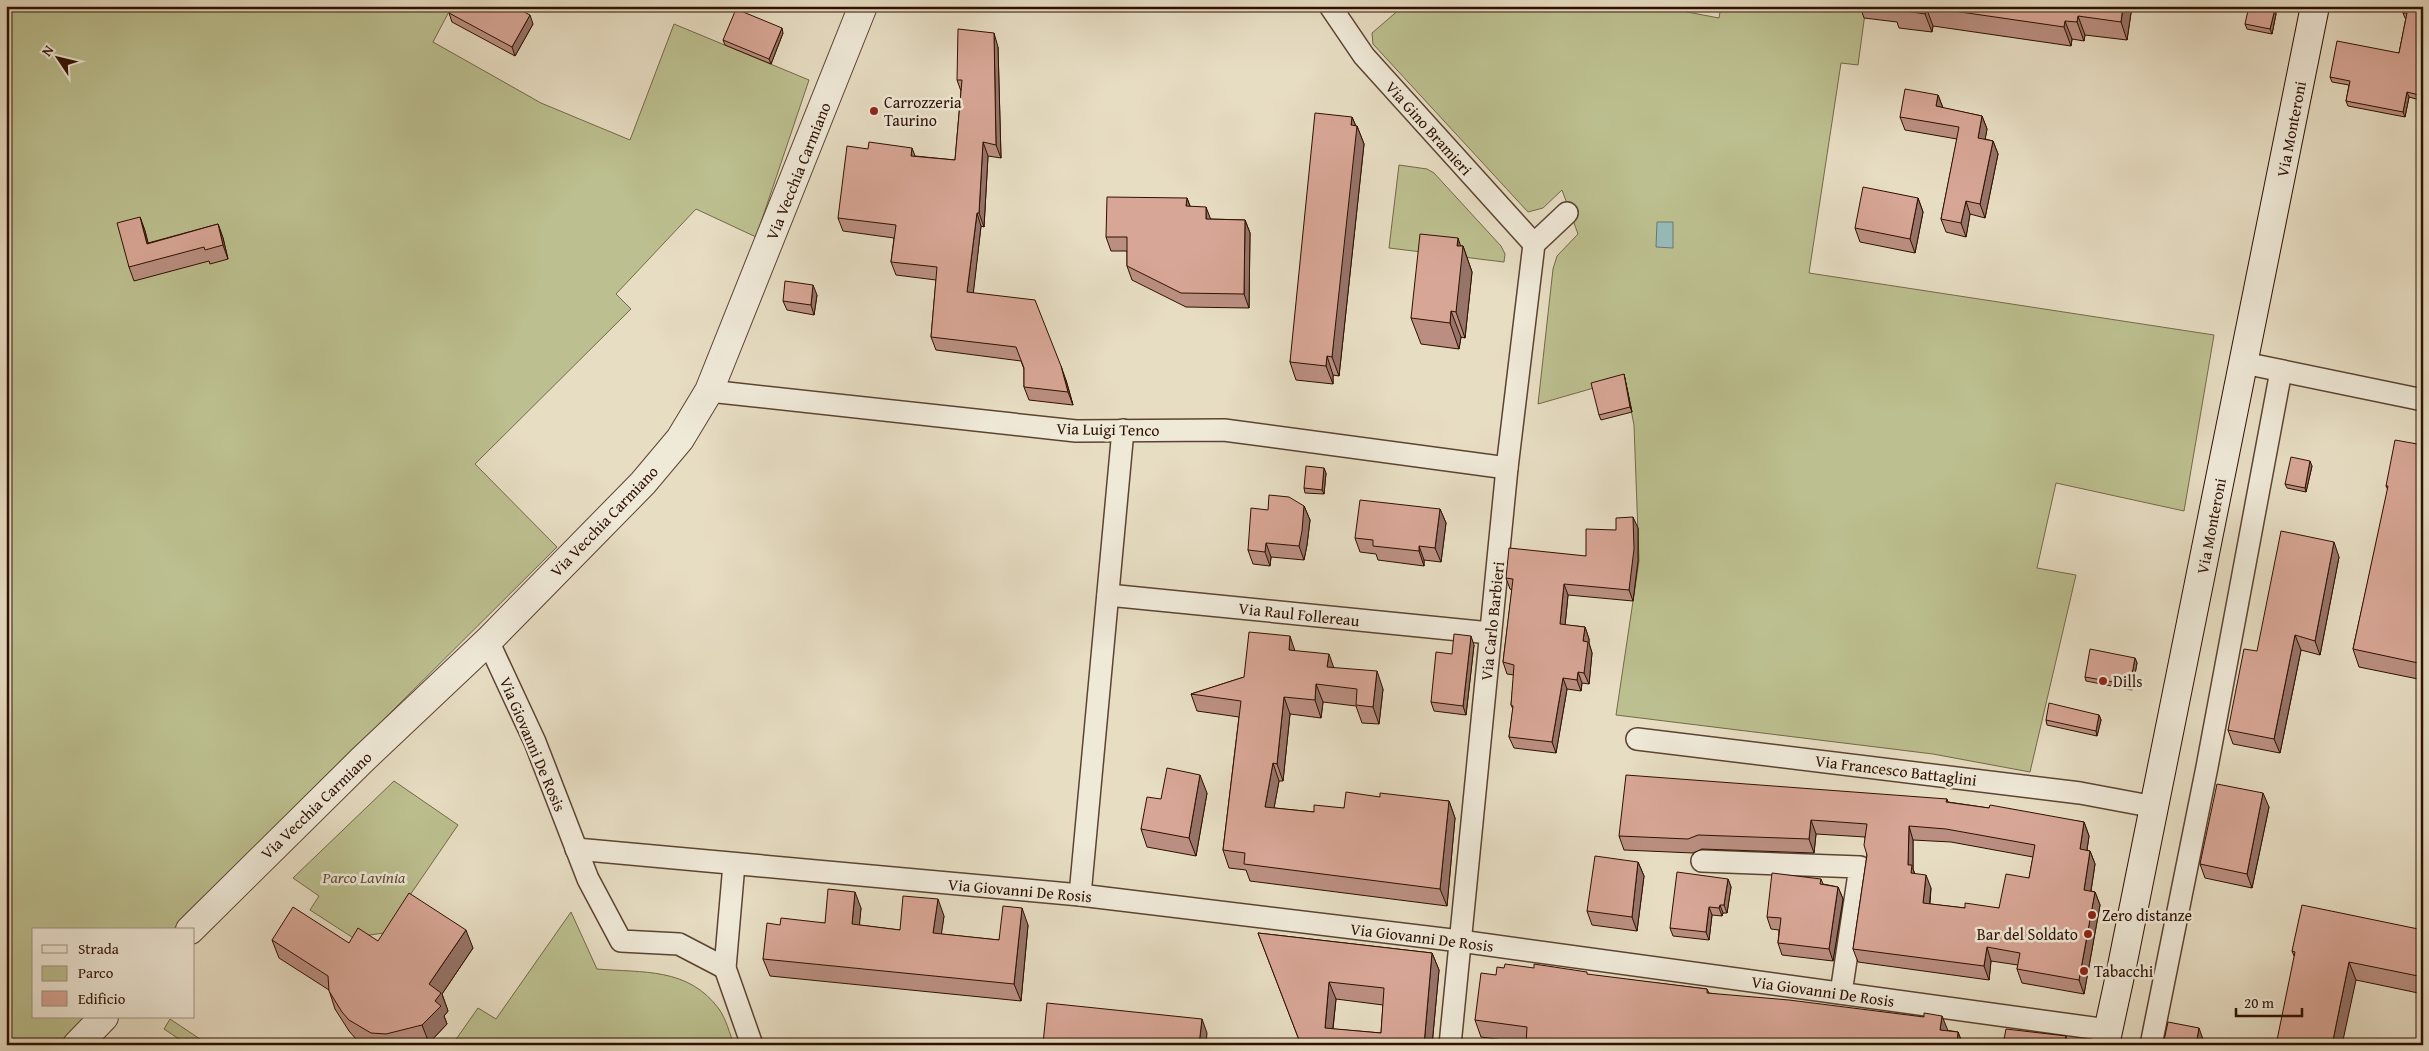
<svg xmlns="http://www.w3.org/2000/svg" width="2429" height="1051" viewBox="0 0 2429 1051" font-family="'Gentium Book Plus',serif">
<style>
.green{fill:#bcbf8f;stroke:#756848}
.water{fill:#97bbb9;stroke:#6d776f}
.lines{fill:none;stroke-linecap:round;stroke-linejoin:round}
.minor-casing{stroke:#5c4331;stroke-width:24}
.tertiary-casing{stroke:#5c4331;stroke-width:30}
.secondary-casing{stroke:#2e1000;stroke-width:30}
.minor{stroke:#efe9d8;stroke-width:21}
.tertiary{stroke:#efe9d8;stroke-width:28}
.secondary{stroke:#efe9d8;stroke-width:28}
.wall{fill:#ba8f81;stroke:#2e1000;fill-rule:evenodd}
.shaded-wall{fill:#977469;stroke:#2e1000}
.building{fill:#d8a696;stroke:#2e1000;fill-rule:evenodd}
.poi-dot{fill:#8f2418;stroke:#efe9d8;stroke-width:2}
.labels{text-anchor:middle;stroke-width:5;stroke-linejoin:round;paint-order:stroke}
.poi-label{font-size:16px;fill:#2e1000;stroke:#efe9d8;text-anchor:start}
.street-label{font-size:16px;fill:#2e1000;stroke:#efe9d8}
.park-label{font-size:16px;font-style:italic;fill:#604d32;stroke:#efe9d8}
</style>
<rect width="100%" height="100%" fill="#e7ddc3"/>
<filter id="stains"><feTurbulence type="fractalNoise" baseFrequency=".004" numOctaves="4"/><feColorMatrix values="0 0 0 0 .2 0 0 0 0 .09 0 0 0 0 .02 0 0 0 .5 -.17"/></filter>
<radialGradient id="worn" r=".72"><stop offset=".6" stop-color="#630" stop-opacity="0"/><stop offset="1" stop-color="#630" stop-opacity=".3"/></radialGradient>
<!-- green -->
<g class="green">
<polygon points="6,6 452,6 433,42 541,103 630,140 674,24 809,80 756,237 696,209 616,294 631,309 475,464 557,547 172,930 34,930 34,1017 85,1017 58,1045 6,1045"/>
<polygon points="1435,6 1655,6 1719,18 1721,6 1866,6 1858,65 1841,63 1809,273 2214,335 2184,511 2056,483 2037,568 2076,575 2030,772 1933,754 1616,715 1639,561 1634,425 1625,379 1538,404 1553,269 1557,256 1578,234 1562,190 1543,208 1528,212 1373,44 1372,33 1401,8 1434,9"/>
<polygon points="1399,165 1427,169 1434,173 1501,246 1505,254 1504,262 1389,248"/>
<polygon points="394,781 458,825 384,933 362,936 358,941 310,910 319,896 293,878"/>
<path d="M571 912 597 969C643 973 688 967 719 1009 726 1019 730 1034 734 1045H452L478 1008 496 1019Z"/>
<polygon points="170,1019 209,1045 188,1045 164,1029"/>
</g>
<!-- water -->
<polygon class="water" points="1657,222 1673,222 1673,248 1656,247"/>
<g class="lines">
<!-- minor casing -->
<g class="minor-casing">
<g id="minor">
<polyline points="1330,6 1364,56 1534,244"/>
<polyline points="2244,363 2423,400"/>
<polyline points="709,391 1076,431 1224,430 1507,468"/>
<polyline points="1108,595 1490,633"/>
<polyline points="488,641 535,742 588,879 621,941 679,944 725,968"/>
<polyline points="1637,739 2080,793 2155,807"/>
<polyline points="576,849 1080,895 1460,941 2108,1030"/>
<polyline points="1702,861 1860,867 1841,993"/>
<polyline points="734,864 725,968 752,1045"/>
<polyline points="1080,895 1123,430"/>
<polyline points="1450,1045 1507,468 1534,244 1567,213"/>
<polyline points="2151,1045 2207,767 2281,371"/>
</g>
</g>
<!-- tertiary casing -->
<g class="tertiary-casing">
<g id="tertiary">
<polyline points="190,930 362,760 488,641 643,483 680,439 709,391 863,6"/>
<polyline points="77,1045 104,1017"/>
</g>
</g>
<!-- secondary casing -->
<g class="secondary-casing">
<polyline id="secondary" points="2105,1045 2121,971 2315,6"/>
</g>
<!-- minor -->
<use href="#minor" class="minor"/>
<!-- tertiary -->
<use href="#tertiary" class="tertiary"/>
<!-- secondary -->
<use href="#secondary" class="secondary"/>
</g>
<!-- wall -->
<g class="wall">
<polygon points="1860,6 2132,6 2127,40 2085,35 2084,41 2072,39 2071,46 1933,26 1932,32 1899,28 1897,22 1864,18"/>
<polygon points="2423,6 2420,100 2409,97 2405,117 2348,106 2346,101 2349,85 2332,82 2330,77 2399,53 2406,18 2405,18 2403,13"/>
<polygon points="2275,9 2276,14 2272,34 2247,29 2245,24"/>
<polygon points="449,13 533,24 515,56 452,22"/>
<polygon points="783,33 771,64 725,45 723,40"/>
<polygon points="998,47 1001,158 988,156 984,227 981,226 973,293 1066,380 1073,405 1029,400 1024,387 1024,369 1021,361 936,350 931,337 936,280 896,275 891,262 894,238 843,231 838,218 915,156 955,160 961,91 957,80"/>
<polygon points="1938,95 1943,108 1982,116 1987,129 1985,139 1993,141 1998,154 1985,218 1970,214 1966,237 1946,232 1941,219 1957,139 1905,130 1900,117"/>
<polygon points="1352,117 1356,126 1357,126 1364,144 1339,376 1333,375 1333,384 1296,380 1290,362"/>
<polygon points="1187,198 1190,206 1210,219 1245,220 1250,233 1249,308 1186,307 1132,280 1127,266 1127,251 1111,251 1106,237"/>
<polygon points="1918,198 1923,212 1915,253 1860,242 1855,228"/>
<polygon points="140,217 145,231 148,243 218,224 223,238 228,259 210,264 209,261 134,281 129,267"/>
<polygon points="1461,246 1463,246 1472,272 1465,338 1461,337 1459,349 1421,344 1411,318"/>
<polygon points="817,295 814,315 787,310 783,301"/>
<polygon points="1624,374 1625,379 1632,412 1601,420 1599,415"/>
<polygon points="2423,445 2423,680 2359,667 2353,649 2388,490 2386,486"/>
<polygon points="2312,466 2306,492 2287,488 2285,484"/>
<polygon points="1326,473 1324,494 1305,493 1304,488"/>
<polygon points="1304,506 1310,520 1307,545 1304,560 1271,557 1270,566 1253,564 1248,550 1268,510"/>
<polygon points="1440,509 1446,523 1441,562 1424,560 1424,566 1378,560 1376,554 1360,552 1355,538"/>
<polygon points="1638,528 1638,561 1633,601 1568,595 1565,625 1585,627 1589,639 1589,643 1592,653 1589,684 1582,683 1581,691 1567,689 1556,753 1514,748 1509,737 1513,709 1511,705 1514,675 1507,674 1503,662 1512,590 1510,589 1506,578 1586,556 1616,530"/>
<polygon points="2339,557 2320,655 2301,650 2280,753 2233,744 2228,730"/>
<polygon points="1474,645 1466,715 1434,711 1431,702"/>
<polygon points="1295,651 1383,689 1379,724 1362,723 1356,706 1323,702 1321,718 1290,714 1283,781 1279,781 1274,808 1314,812 1344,808 1380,797 1449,801 1455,818 1447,906 1250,881 1246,870 1229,868 1223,850 1239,717 1197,711 1191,694 1244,677"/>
<polygon points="2135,658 2137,663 2132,690 2086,681 2085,677"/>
<polygon points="2099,715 2101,720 2097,736 2047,725 2046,720"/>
<polygon points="1207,793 1196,856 1147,847 1141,829 1161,799"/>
<path d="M1947 799 1948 802 2084 822 2089 836 2087 850 2090 851 2095 864 2091 891 2095 892 2100 905 2084 994 2022 983 2017 969 2018 965 1991 961 1989 980 1858 962 1853 949 1867 855 1865 837 1816 834 1814 853 1702 849 1693 853 1624 850 1619 836ZM1913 840 1951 842 2033 857 2029 878 1999 908H1965L1930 904 1931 888 1915 874 1913 869Z"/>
<polygon points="2269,807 2252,888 2205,878 2200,864"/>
<polygon points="1638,862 1644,876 1637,931 1592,925 1587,911"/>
<polygon points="1728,879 1731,887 1727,913 1723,913 1722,916 1712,915 1709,940 1673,936 1670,928"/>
<polygon points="1821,879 1823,884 1838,887 1843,899 1833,961 1782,955 1778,943 1779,930 1771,929 1767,917"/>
<polygon points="861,908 859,925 900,930 944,916 941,934 999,940 1028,925 1021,1001 770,976 763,959 780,925 825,923"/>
<polygon points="2423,930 2423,994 2356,980 2294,956 2292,951"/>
<path d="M1258 933 1432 953 1439 970 1432 1045H1301ZM1336 999 1383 1005 1381 1033 1333 1029Z"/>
<polygon points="272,940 349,943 473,948 442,994 448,1011 444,1016 447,1024 429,1043 424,1045 367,1045 356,1039 349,1031 335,1009 329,990 279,958"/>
<polygon points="1504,968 1588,975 1707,989 1709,993 1958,1032 1963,1045 1526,1045 1527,1043 1481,1037 1475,1020 1496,975"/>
</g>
<!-- shaded-wall -->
<g class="shaded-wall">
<polygon points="2123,6 2132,6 2127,40 2121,22"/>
<polygon points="1926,7 1933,26 1932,32 1925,14"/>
<polygon points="2275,9 2276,14 2272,34 2270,29"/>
<polygon points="530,15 533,24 515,56 512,47"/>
<polygon points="2078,16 2085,35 2084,41 2077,22"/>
<polygon points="2065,21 2072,39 2071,46 2064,27"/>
<polygon points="782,28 783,33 771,64 769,59"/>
<polygon points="994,33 998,47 1001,158 996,145"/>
<polygon points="2423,73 2423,87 2420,100 2419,95"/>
<polygon points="2407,92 2409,97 2405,117 2403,112"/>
<polygon points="1938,95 1943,108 1936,106"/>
<polygon points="1982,116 1987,129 1983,151 1978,138"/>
<polygon points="1352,117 1357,129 1357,126 1364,144 1339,376 1332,357"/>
<polygon points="1993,141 1998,154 1985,218 1980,204"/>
<polygon points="983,142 988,156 984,227 979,213"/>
<polygon points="912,148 917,161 911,156"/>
<polygon points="1187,198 1192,212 1186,206"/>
<polygon points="1918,198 1923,212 1915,253 1910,239"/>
<polygon points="1966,201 1970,214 1966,237 1961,223"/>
<polygon points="1206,207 1211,220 1206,219"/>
<polygon points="977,213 981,226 972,305 967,292"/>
<polygon points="140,217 145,231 152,258 147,244"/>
<polygon points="1245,220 1250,233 1249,308 1244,294"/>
<polygon points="218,224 223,238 228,259 223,245"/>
<polygon points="1458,238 1462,250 1463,246 1472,272 1465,338 1456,312"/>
<polygon points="813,285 817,295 814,315 811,305"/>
<polygon points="1451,311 1461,337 1459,349 1450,323"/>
<polygon points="1327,356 1333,375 1333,384 1326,366"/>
<polygon points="1061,366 1066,380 1073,405 1068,392"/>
<polygon points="1624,374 1625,379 1632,412 1630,407"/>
<polygon points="2310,461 2312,466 2306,492 2305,488"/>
<polygon points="1324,468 1326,473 1324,494 1322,490"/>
<polygon points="1304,506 1310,520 1307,545 1304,560 1299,546"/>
<polygon points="1440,509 1446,523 1441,562 1435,548"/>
<polygon points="1633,517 1638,528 1638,561 1633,601 1629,590"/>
<polygon points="2334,542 2339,557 2320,655 2315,641"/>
<polygon points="1266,543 1271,557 1270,566 1265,552"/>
<polygon points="1419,546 1424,560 1424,566 1419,551"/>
<polygon points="1564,584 1568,595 1564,636 1560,624"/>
<polygon points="2423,594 2423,627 2418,615"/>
<polygon points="1585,627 1589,639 1589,643 1592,653 1589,684 1584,673 1583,641"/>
<polygon points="2295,635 2301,650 2280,753 2274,739"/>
<polygon points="1290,636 1296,654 1289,650"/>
<polygon points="1471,636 1474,645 1466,715 1463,706"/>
<polygon points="1329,654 1335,671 1327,667"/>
<polygon points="2135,658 2137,663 2132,690 2130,685"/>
<polygon points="1377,671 1383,689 1379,724 1373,707"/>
<polygon points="1578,672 1582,683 1581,691 1577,680"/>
<polygon points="1563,678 1567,689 1556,753 1552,742"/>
<polygon points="1316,684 1323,702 1321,718 1315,700"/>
<polygon points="1284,697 1290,714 1283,781 1277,764"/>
<polygon points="2099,715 2101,720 2097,736 2096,731"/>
<polygon points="1273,763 1279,781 1271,824 1265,807"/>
<polygon points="1200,775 1207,793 1196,856 1189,838"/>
<polygon points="2263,793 2269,807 2252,888 2247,874"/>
<polygon points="1449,801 1455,818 1447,906 1440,889"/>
<polygon points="1811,820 1816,834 1814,853 1809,839"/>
<polygon points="2084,822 2089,836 2085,863 2080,849"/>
<polygon points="1909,826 1913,840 1913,869 1916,878 1916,887 1908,865"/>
<polygon points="2090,851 2095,864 2089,903 2084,890"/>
<polygon points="1638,862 1644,876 1637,931 1632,917"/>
<polygon points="1926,875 1931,888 1928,917 1923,903"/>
<polygon points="1728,879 1731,887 1727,913 1724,905"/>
<polygon points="1838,887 1843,899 1833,961 1829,949"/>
<polygon points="855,892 861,908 858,941 852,924"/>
<polygon points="2095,892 2100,905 2084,994 2079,980"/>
<polygon points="938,899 944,916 939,950 933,933"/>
<polygon points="1720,905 1723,913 1722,916 1719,908"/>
<polygon points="1709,907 1712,915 1709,940 1706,932"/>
<polygon points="1022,908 1028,925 1021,1001 1014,984"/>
<polygon points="466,930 473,948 442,994 448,1011 444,1016 447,1024 429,1043 422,1025 429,984"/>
<polygon points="1987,947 1991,961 1989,980 1984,966"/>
<polygon points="1432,953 1439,970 1432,1045 1424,1045"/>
<polygon points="2349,962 2356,980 2342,1045 2332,1045"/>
<polygon points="1329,982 1336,999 1331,1045 1325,1028"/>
<polygon points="1942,1016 1949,1033 1940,1030"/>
<polygon points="1202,1019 1207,1033 1206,1045 1199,1045"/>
<polygon points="2199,1028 2204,1042 2204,1045 2196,1045"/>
<polygon points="1958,1032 1963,1045 1957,1045"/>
<polygon points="2066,1036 2069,1045 2064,1045"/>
</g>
<!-- building -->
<g class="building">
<polygon points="452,6 513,6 530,15 512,47 449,13"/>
<polygon points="1893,6 2123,6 2121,22 2078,16 2077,22 2065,21 2064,27 1926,7 1925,14 1893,9"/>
<polygon points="2249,6 2261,6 2275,9 2270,29 2245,24"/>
<polygon points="2403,6 2423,6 2423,73 2419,95 2407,92 2403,112 2346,101 2350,81 2330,77 2337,41 2399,53 2407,13 2403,13"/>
<polygon points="736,9 782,28 769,59 723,40"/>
<polygon points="958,29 994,33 996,145 983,142 979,213 977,213 967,292 1035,300 1061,366 1068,392 1024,387 1024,368 1016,347 931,337 937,267 891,262 896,225 838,218 847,146 868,149 869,142 912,148 911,156 955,160 962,80 957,80"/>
<polygon points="1905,89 1938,95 1936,106 1982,116 1978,138 1993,141 1980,204 1966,201 1961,223 1941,219 1959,127 1900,117"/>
<polygon points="1315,113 1352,117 1351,125 1357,126 1332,357 1327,356 1326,366 1290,362"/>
<polygon points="1863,187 1918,198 1910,239 1855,228"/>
<polygon points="1107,197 1187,198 1186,206 1206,207 1206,219 1245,220 1244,294 1181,293 1127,266 1127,237 1106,237"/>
<polygon points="140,217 147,244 218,224 223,245 205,250 204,247 129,267 117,223"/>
<polygon points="1420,234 1458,238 1457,246 1463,246 1456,312 1451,311 1450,323 1411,318"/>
<polygon points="785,281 813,285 811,305 783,301"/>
<polygon points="1624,374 1630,407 1599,415 1591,383"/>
<polygon points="2395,440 2423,445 2423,594 2418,615 2423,616 2423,664 2353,649 2388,486 2386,486"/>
<polygon points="2291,457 2310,461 2305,488 2285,484"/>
<polygon points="1306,466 1324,468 1322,490 1304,488"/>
<polygon points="1269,495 1289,497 1304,506 1302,531 1299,546 1266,543 1265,552 1248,550 1251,508 1268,510"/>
<polygon points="1360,500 1440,509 1435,548 1419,546 1419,551 1373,546 1373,540 1355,538"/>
<polygon points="1633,517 1634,549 1629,590 1564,584 1560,624 1585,627 1583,641 1588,642 1584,673 1578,672 1577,680 1563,678 1552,742 1509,737 1513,706 1511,705 1514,665 1503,662 1513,579 1506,578 1509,548 1586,556 1586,529 1616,530 1616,518"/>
<polygon points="2281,531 2334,542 2315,641 2295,635 2274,739 2228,730 2244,649 2257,651"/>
<polygon points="1249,632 1290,636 1289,650 1329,654 1327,667 1377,671 1373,707 1356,705 1357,689 1316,684 1315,700 1284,697 1277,764 1273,763 1265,807 1314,812 1314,805 1344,808 1346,792 1380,797 1380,793 1449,801 1440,889 1244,864 1245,853 1223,850 1241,701 1191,694 1244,677"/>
<polygon points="1454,634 1471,636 1463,706 1431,702 1436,652 1452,654"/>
<polygon points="2090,649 2135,658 2130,685 2085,677"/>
<polygon points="2049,703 2099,715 2096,731 2046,720"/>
<polygon points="1167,768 1200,775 1189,838 1141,829 1147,797 1161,799"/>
<path d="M1626 775 1947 799 1946 802 1989 808 1990 805 2084 822 2080 849 2090 851 2084 890 2095 892 2079 980 2017 969 2020 953 1987 947 1984 966 1853 949 1867 855 1864 845 1867 824 1811 820 1809 839 1698 835 1688 839 1619 836ZM1909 826 1946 829 2035 845 2029 878 2006 874 1999 908 1965 903V908L1923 903 1926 875 1911 873 1912 865H1908Z"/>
<polygon points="2217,784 2263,793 2247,874 2200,864"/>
<polygon points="1595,856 1638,862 1632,917 1587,911"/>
<polygon points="1677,872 1728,879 1724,905 1720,905 1719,908 1709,907 1706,932 1670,928"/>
<polygon points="1772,873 1821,879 1820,884 1838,887 1829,949 1778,943 1781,918 1767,917"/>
<polygon points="828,889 855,892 852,924 900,930 903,896 938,899 933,933 999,940 1003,906 1022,908 1014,984 763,959 767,923 780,925 781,918 825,923"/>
<polygon points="409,893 466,930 429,984 441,993 435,1001 441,1006 422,1025 386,1034 371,1033 349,1020 342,1012 329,991 328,976 272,940 293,907 349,943 358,928 378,941"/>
<polygon points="2302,905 2423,930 2423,977 2349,962 2332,1045 2276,1045 2295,952 2292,951"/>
<path d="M1258 933 1432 953 1424 1045H1301ZM1329 982 1384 988 1381 1033 1325 1028Z"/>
<polygon points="1505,964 1534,968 1534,964 1587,972 1587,974 1707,989 1707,993 1789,1000 1924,1017 1924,1013 1942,1016 1940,1030 1958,1032 1957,1045 1526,1045 1527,1027 1475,1020 1481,973 1496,975 1497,967 1504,968"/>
<polygon points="1047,1003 1202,1019 1199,1045 1050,1045 1043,1044"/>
<polygon points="2423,1019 2423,1045 2417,1045"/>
<polygon points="2168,1022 2199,1028 2196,1045 2163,1045"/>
<polygon points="2006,1029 2066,1036 2064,1045 2003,1045"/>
</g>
<!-- markers -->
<g class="poi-dot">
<circle cx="874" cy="111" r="5"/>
<circle cx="2103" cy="681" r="5"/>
<circle cx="2092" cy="915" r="5"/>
<circle cx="2088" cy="934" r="5"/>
<circle cx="2084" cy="971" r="5"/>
</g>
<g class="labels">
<!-- poi labels -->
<g class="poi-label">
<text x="884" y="108">Carrozzeria<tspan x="884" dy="18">Taurino</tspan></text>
<text x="2113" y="687">Dills</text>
<text x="2102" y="921">Zero distanze</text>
<text x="2078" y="940" text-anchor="end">Bar del Soldato</text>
<text x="2094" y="977">Tabacchi</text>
</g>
<!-- street labels -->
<g class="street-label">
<text transform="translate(1429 128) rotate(48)" y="6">Via Gino Bramieri</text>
<text transform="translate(2291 129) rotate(-79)" y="6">Via Monteroni</text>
<text transform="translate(798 171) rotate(-68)" y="6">Via Vecchia Carmiano</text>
<text transform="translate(1108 429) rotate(1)" y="6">Via Luigi Tenco</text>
<text transform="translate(604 521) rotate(-46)" y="6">Via Vecchia Carmiano</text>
<text transform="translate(2211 526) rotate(-79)" y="6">Via Monteroni</text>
<text transform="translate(1299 614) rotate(6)" y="6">Via Raul Follereau</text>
<text transform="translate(1492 621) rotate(-84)" y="6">Via Carlo Barbieri</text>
<text transform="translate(533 744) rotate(67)" y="6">Via Giovanni De Rosis</text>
<text transform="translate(1896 770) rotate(7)" y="6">Via Francesco Battaglini</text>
<text transform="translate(316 805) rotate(-44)" y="6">Via Vecchia Carmiano</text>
<text transform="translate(1020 890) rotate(5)" y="6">Via Giovanni De Rosis</text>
<text transform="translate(1422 937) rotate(7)" y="6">Via Giovanni De Rosis</text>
<text transform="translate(1823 991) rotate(8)" y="6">Via Giovanni De Rosis</text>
</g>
<!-- park labels -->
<g class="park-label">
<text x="364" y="883">Parco Lavinia</text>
</g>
</g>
<!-- margin -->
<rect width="2429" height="1051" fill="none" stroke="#e7ddc3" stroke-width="25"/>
<rect x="8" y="8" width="2414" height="1036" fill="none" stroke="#2e1000" stroke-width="2.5"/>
<rect x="12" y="12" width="2404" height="1026" fill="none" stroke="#2e1000"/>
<!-- legend -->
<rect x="32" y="928" width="162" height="90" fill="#efe9d8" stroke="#a29282"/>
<rect x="42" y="945" width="25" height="8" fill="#efe9d8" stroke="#a29282"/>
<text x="78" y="954" font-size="15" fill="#2e1000">Strada</text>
<rect x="42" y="966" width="25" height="15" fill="#bcbf8f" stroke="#a29282"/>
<text x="78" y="978" font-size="15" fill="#2e1000">Parco</text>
<rect x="42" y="991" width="25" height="15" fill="#d8a696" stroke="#a29282"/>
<text x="78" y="1004" font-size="15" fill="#2e1000">Edificio</text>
<!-- north arrow -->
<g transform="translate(58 58) rotate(305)" stroke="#efe9d8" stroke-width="4" paint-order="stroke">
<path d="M0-4L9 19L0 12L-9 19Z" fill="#2e1000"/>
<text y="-8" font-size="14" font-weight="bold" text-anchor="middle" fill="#2e1000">N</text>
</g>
<!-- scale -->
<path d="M2236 1008v8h66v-8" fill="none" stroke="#2e1000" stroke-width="2.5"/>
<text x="2244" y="1008" font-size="15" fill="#2e1000" stroke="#efe9d8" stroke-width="4" paint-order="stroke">20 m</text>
<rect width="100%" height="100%" filter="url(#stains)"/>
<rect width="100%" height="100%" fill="url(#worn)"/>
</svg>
